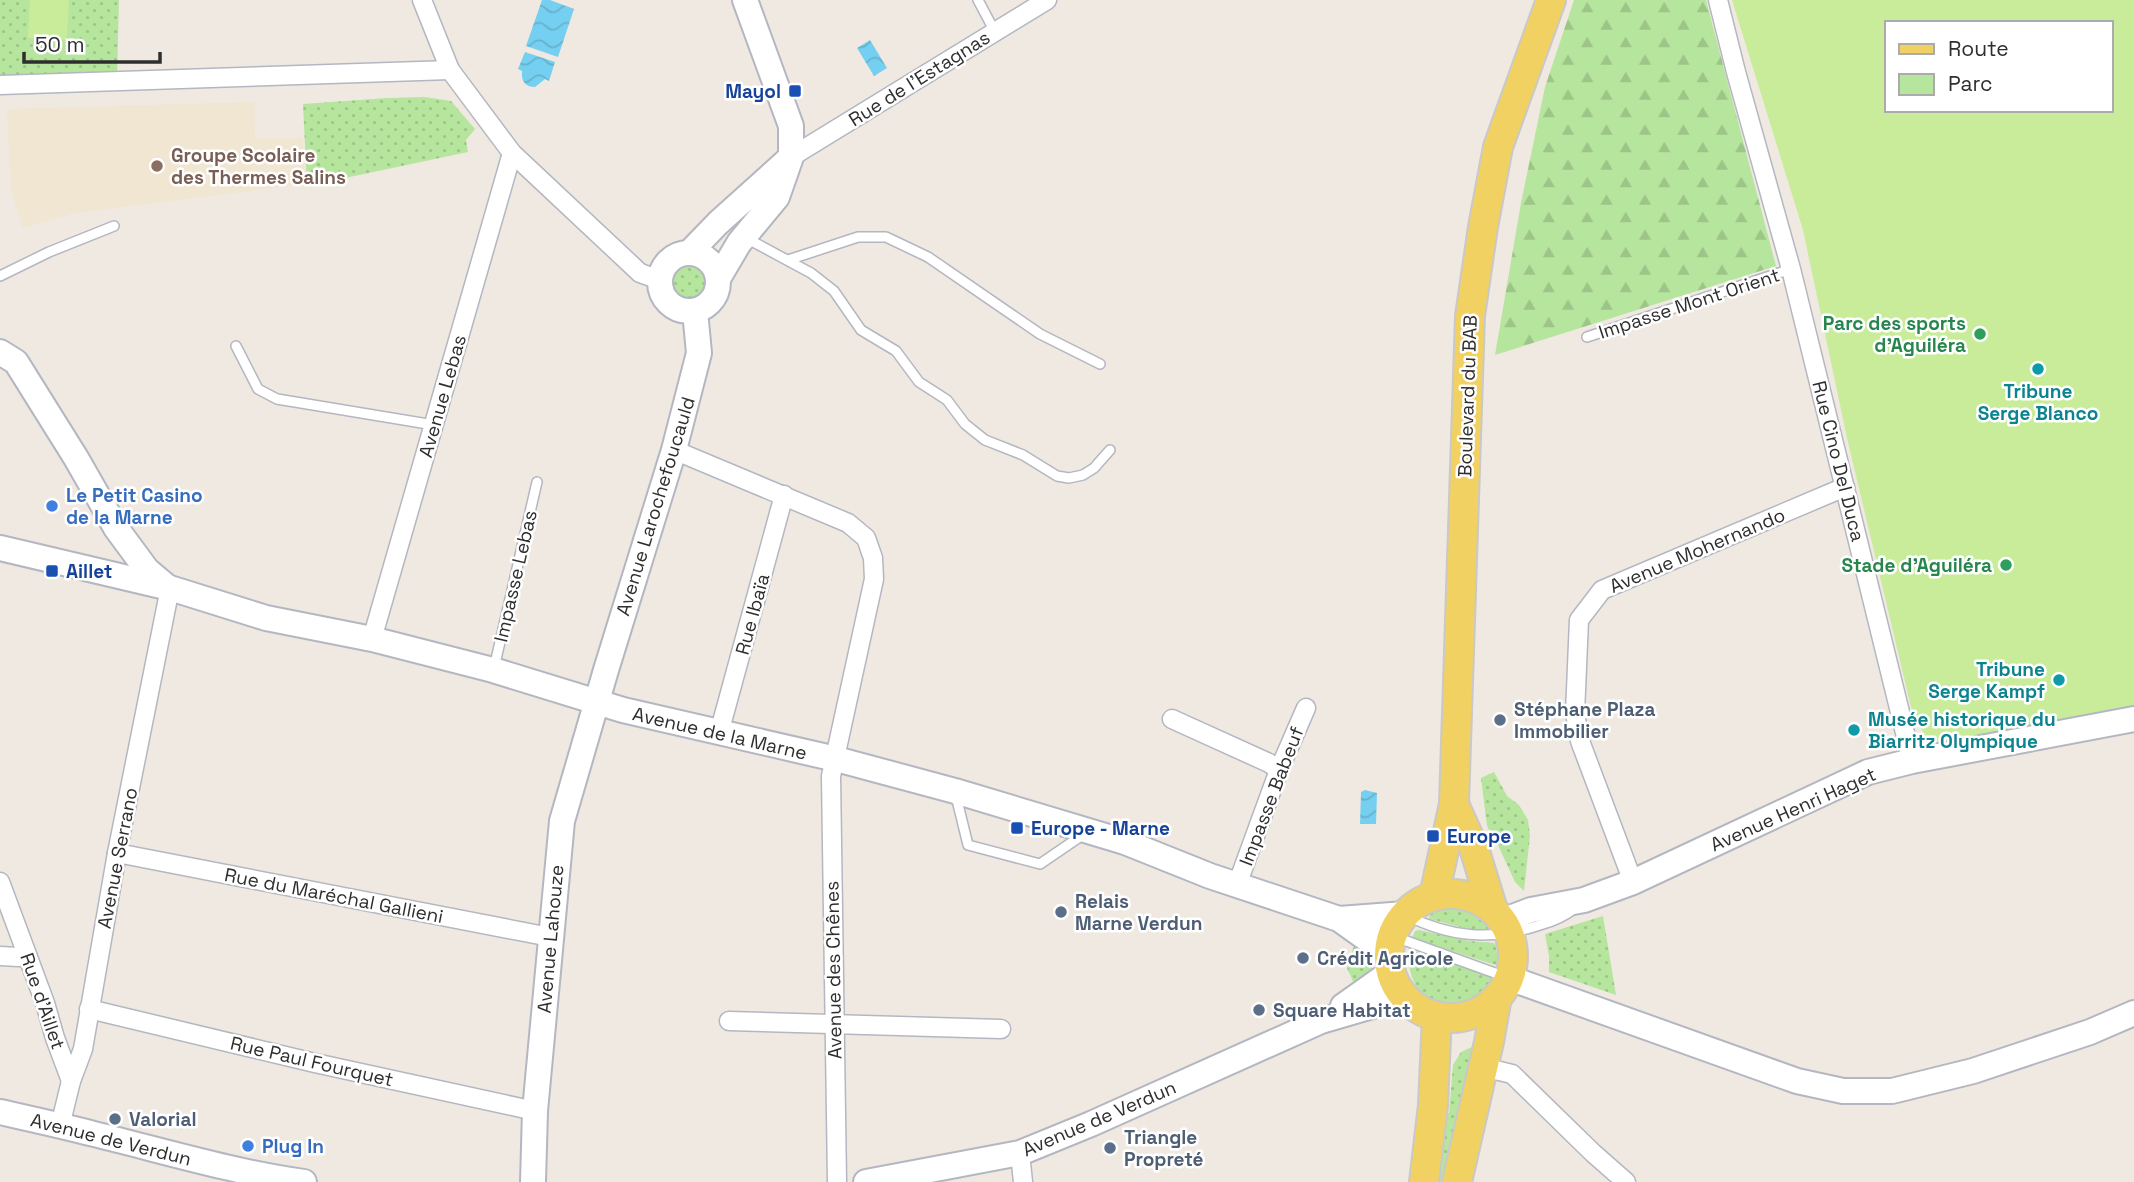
<svg xmlns="http://www.w3.org/2000/svg" width="2134" height="1182" viewBox="0 0 2134 1182" font-family="'Space Grotesk',sans-serif">
<style>
.education{fill:#f0e6d1}
.green{fill:url(#green-dots)}
.forest{fill:url(#forest-firs)}
.pitch{fill:#c9ec9a;fill-rule:evenodd}
.water{fill:url(#water-waves)}
.lines{fill:none;stroke-linecap:round;stroke-linejoin:round}
.lane-casing{stroke:#b4b7c1;stroke-width:12}
.street-casing{stroke:#b4b7c1;stroke-width:21}
.secondary-casing{stroke:#b4b7c1;stroke-width:28}
.primary-casing{stroke:#c9c9c9;stroke-width:32}
.lane{stroke:#fff;stroke-width:9}
.street{stroke:#fff;stroke-width:18}
.secondary{stroke:#fff;stroke-width:24}
.primary{stroke:#f2d163;stroke-width:28}
.transit-dot{fill:#1a4fb4;stroke:#fff;stroke-width:2.5}
.education-dot{fill:#8d6e63;stroke:#fff;stroke-width:2.5}
.leisure-dot{fill:#2e9e5b;stroke:#fff;stroke-width:2.5}
.culture-dot{fill:#0f9aa8;stroke:#fff;stroke-width:2.5}
.shop-dot{fill:#3f7fe0;stroke:#fff;stroke-width:2.5}
.service-dot{fill:#5c6f8a;stroke:#fff;stroke-width:2.5}
.labels{text-anchor:middle;stroke-width:5;stroke-linejoin:round;paint-order:stroke}
.street-label{font-size:19px;fill:#2e2e2e;stroke:#fff}
.transit-label{font-size:19px;font-weight:bold;fill:#164399;stroke:#fff;text-anchor:start}
.education-label{font-size:19px;font-weight:bold;fill:#785e54;stroke:#fff;text-anchor:start}
.leisure-label{font-size:19px;font-weight:bold;fill:#27864d;stroke:#fff;text-anchor:end}
.culture-label{font-size:19px;font-weight:bold;fill:#0d838f;stroke:#fff}
.shop-label{font-size:19px;font-weight:bold;fill:#366cbe;stroke:#fff;text-anchor:start}
.service-label{font-size:19px;font-weight:bold;fill:#4e5e75;stroke:#fff;text-anchor:start}
</style>
<defs>
<pattern id="green-dots" width="8" height="8" patternUnits="userSpaceOnUse" patternTransform="scale(1.75)"><rect width="8" height="8" fill="#b6e59e"/><path d="M2 2h.1M6 6h.1" fill="none" stroke="#9dc588" stroke-width="1.8" stroke-linecap="round"/></pattern>
<pattern id="forest-firs" width="22" height="20" patternUnits="userSpaceOnUse" patternTransform="scale(1.75)"><rect width="22" height="20" fill="#b6e59e"/><path d="M5 1l3.5 6h-7zM16 11l3.5 6h-7z" fill="#9dc588"/></pattern>
<pattern id="water-waves" width="16" height="10" patternUnits="userSpaceOnUse" patternTransform="scale(1.75)"><rect width="16" height="10" fill="#75cff0"/><path d="M0 5q4-4 8 0t8 0" fill="none" stroke="#66b2ce"/></pattern>
</defs>
<rect width="100%" height="100%" fill="#efe9e1"/>
<!-- education -->
<polygon class="education" points="254,102 255,138 303,138 305,184 75,213 23,228 11,189 7,113 9,109"/>
<!-- green -->
<g class="green">
<polygon points="0,0 119,0 117,78 0,80"/>
<polygon points="425,97 451,101 475,129 466,140 468,152 307,186 303,104 387,98"/>
<circle cx="689" cy="282" r="16"/>
<polygon points="1494,772 1507,796 1519,805 1528,820 1530,836 1524,891 1515,882 1498,845 1487,826 1481,778"/>
<path d="M1457 906C1470 909 1482 914 1489 927L1487 930H1471L1430 919 1429 916C1435 908 1447 907 1457 906Z"/>
<polygon points="1603,916 1616,995 1549,972 1549,956 1545,934"/>
<polygon points="1419,930 1469,941 1494,943 1496,945 1498,964 1495,965 1412,938 1415,931"/>
<polygon points="1354,945 1365,947 1377,967 1356,988 1347,968"/>
<path d="M1411 950 1492 976C1492 984 1488 989 1483 996 1477 1003 1469 1007 1460 1010 1426 1018 1408 981 1408 953Z"/>
<polygon points="1472,1047 1477,1047 1448,1182 1434,1182 1442,1113 1449,1113 1453,1065 1461,1052"/>
</g>
<!-- forest -->
<polygon class="forest" points="1574,0 1706,0 1776,266 1495,355 1521,203 1545,87"/>
<!-- pitch -->
<g class="pitch">
<polygon points="30,0 69,0 67,40 28,38"/>
<path d="M1732 0H2134V708L1932 749 1912 711 1847 438 1803 230ZM1887 23H2111V110H1887Z"/>
</g>
<!-- water -->
<g class="water">
<polygon points="542,0 550,0 574,9 558,57 526,46"/>
<polygon points="870,40 887,68 874,76 857,48"/>
<path d="M525 52 555 62 549 81 545 79 535 87C525 87 521 81 522 71L518 69Z"/>
<polygon points="1365,790 1377,793 1376,824 1360,824 1361,792"/>
</g>
<g class="lines">
<!-- lane casing -->
<g class="lane-casing">
<g id="lane">
<polyline points="978,0 995,32"/>
<polyline points="746,238 811,273 834,291 861,330 896,351 919,382 947,400 965,424 985,440 1023,455 1057,476 1069,478 1083,475 1094,468 1110,450"/>
<polyline points="788,260 858,237 886,237 928,257 1040,334 1100,364"/>
<polyline points="0,276 49,252 114,226"/>
<polyline points="1587,337 1791,269"/>
<polyline points="236,346 258,389 277,399 434,425"/>
<polyline points="494,668 537,482"/>
<polyline points="956,796 968,845 1040,864 1084,834"/>
<path d="M1406 915C1451 938 1492 941 1540 925 1554 921 1564 917 1575 908"/>
<polyline points="1365,926 1506,977"/>
</g>
</g>
<!-- street casing -->
<g class="street-casing">
<g id="street">
<polyline points="422,0 450,70 512,153 640,273 660,280"/>
<polyline points="1718,0 1736,72 1791,269 1912,761"/>
<polyline points="0,85 450,70"/>
<polyline points="791,157 1047,0"/>
<polyline points="674,450 848,523 866,538 873,558 874,579 831,776 837,1182"/>
<polyline points="372,639 512,153"/>
<polyline points="1172,719 1269,763 1279,770"/>
<polyline points="719,733 784,495"/>
<polyline points="117,853 550,937"/>
<polyline points="0,882 45,1003 55,1038 71,1081"/>
<polyline points="1633,882 1580,741 1575,713 1579,620 1602,590 1845,487"/>
<polyline points="1237,885 1279,770 1306,708"/>
<polyline points="0,956 19,957 27,955"/>
<polyline points="89,1009 315,1063 535,1111"/>
<polyline points="729,1021 1001,1029"/>
<polyline points="1483,1067 1512,1074 1593,1153 1626,1182"/>
<polyline points="60,1126 71,1081 83,1049 117,853 170,588"/>
<polyline points="1020,1153 1023,1182"/>
</g>
</g>
<!-- secondary casing -->
<g class="secondary-casing">
<g id="secondary">
<polyline points="690,252 718,223 789,159"/>
<circle cx="689" cy="282" r="29"/>
<polyline points="719,277 739,243 777,197 791,157 791,126 745,0"/>
<polyline points="0,352 16,362 76,458 116,528 147,570 166,586"/>
<polyline points="0,548 170,588 266,618 372,639 493,670 623,710 836,759 955,791 1125,842 1210,876 1339,919 1374,944 1390,967"/>
<polyline points="1339,919 1405,914"/>
<polyline points="1502,921 1531,910 1584,900 1633,882 1868,772 1912,761 2134,719"/>
<polyline points="1509,978 1797,1081 1843,1091 1892,1091 1973,1071 2090,1032 2134,1013"/>
<polyline points="1343,1006 1391,972"/>
<path d="M0 1112C31 1119 63 1126 94 1134 164 1151 233 1172 304 1182"/>
<polyline points="533,1182 535,1111 562,821 606,670 674,450 699,353 695,311"/>
<polyline points="866,1182 1020,1153 1091,1124 1321,1021 1386,1002 1408,1000"/>
</g>
</g>
<!-- primary casing -->
<g class="primary-casing">
<g id="primary">
<polyline points="1454,804 1474,848 1493,910"/>
<circle cx="1451" cy="956" r="62"/>
<polyline points="1434,896 1454,804 1470,316 1483,227 1498,147 1551,0"/>
<polyline points="1424,1182 1433,1105 1437,1016"/>
<polyline points="1457,1182 1489,1042 1497,997"/>
</g>
</g>
<!-- lane -->
<use href="#lane" class="lane"/>
<!-- street -->
<use href="#street" class="street"/>
<!-- secondary -->
<use href="#secondary" class="secondary"/>
<!-- primary -->
<use href="#primary" class="primary"/>
</g>
<!-- markers -->
<g class="transit-dot">
<rect x="788" y="84" width="14" height="14" rx="3.5"/>
<rect x="45" y="564" width="14" height="14" rx="3.5"/>
<rect x="1010" y="821" width="14" height="14" rx="3.5"/>
<rect x="1426" y="829" width="14" height="14" rx="3.5"/>
</g>
<circle class="education-dot" cx="157" cy="166" r="7"/>
<g class="leisure-dot">
<circle cx="1980" cy="334" r="7"/>
<circle cx="2006" cy="565" r="7"/>
</g>
<g class="culture-dot">
<circle cx="2038" cy="369" r="7"/>
<circle cx="2059" cy="680" r="7"/>
<circle cx="1854" cy="730" r="7"/>
</g>
<g class="shop-dot">
<circle cx="52" cy="506" r="7"/>
<circle cx="248" cy="1146" r="7"/>
</g>
<g class="service-dot">
<circle cx="1500" cy="720" r="7"/>
<circle cx="1061" cy="912" r="7"/>
<circle cx="1303" cy="958" r="7"/>
<circle cx="1259" cy="1010" r="7"/>
<circle cx="115" cy="1119" r="7"/>
<circle cx="1110" cy="1148" r="7"/>
</g>
<g class="labels">
<!-- street labels -->
<g class="street-label">
<text transform="translate(919 78) rotate(-32)" y="7">Rue de l'Estagnas</text>
<text transform="translate(1689 303) rotate(-18)" y="7">Impasse Mont Orient</text>
<text transform="translate(442 396) rotate(-74)" y="7">Avenue Lebas</text>
<text transform="translate(1467 396) rotate(-88)" y="7">Boulevard du BAB</text>
<text transform="translate(1839 461) rotate(76)" y="7">Rue Cino Del Duca</text>
<text transform="translate(655 506) rotate(-73)" y="7">Avenue Larochefoucauld</text>
<text transform="translate(1697 550) rotate(-23)" y="7">Avenue Mohernando</text>
<text transform="translate(515 576) rotate(-77)" y="7">Impasse Lebas</text>
<text transform="translate(752 614) rotate(-75)" y="7">Rue Ibaïa</text>
<text transform="translate(720 733) rotate(13)" y="7">Avenue de la Marne</text>
<text transform="translate(1271 796) rotate(-69)" y="7">Impasse Babeuf</text>
<text transform="translate(1793 809) rotate(-24)" y="7">Avenue Henri Haget</text>
<text transform="translate(117 858) rotate(-79)" y="7">Avenue Serrano</text>
<text transform="translate(334 895) rotate(11)" y="7">Rue du Maréchal Gallieni</text>
<text transform="translate(550 939) rotate(-85)" y="7">Avenue Lahouze</text>
<text transform="translate(833 970) rotate(-91)" y="7">Avenue des Chênes</text>
<text transform="translate(43 1001) rotate(71)" y="7">Rue d'Aillet</text>
<text transform="translate(312 1061) rotate(13)" y="7">Rue Paul Fourquet</text>
<text transform="translate(1099 1118) rotate(-23)" y="7">Avenue de Verdun</text>
<text transform="translate(111 1139) rotate(14)" y="7">Avenue de Verdun</text>
</g>
<!-- transit labels -->
<g class="transit-label">
<text x="781" y="98" text-anchor="end">Mayol</text>
<text x="66" y="578">Aillet</text>
<text x="1031" y="835">Europe - Marne</text>
<text x="1447" y="843">Europe</text>
</g>
<!-- education labels -->
<g class="education-label">
<text x="171" y="162">Groupe Scolaire<tspan x="171" dy="22">des Thermes Salins</tspan></text>
</g>
<!-- leisure labels -->
<g class="leisure-label">
<text x="1966" y="330">Parc des sports<tspan x="1966" dy="22">d'Aguiléra</tspan></text>
<text x="1992" y="572">Stade d'Aguiléra</text>
</g>
<!-- culture labels -->
<g class="culture-label">
<text x="2038" y="398">Tribune<tspan x="2038" dy="22">Serge Blanco</tspan></text>
<text x="2045" y="676" text-anchor="end">Tribune<tspan x="2045" dy="22">Serge Kampf</tspan></text>
<text x="1868" y="726" text-anchor="start">Musée historique du<tspan x="1868" dy="22">Biarritz Olympique</tspan></text>
</g>
<!-- shop labels -->
<g class="shop-label">
<text x="66" y="502">Le Petit Casino<tspan x="66" dy="22">de la Marne</tspan></text>
<text x="262" y="1153">Plug In</text>
</g>
<!-- service labels -->
<g class="service-label">
<text x="1514" y="716">Stéphane Plaza<tspan x="1514" dy="22">Immobilier</tspan></text>
<text x="1075" y="908">Relais<tspan x="1075" dy="22">Marne Verdun</tspan></text>
<text x="1317" y="965">Crédit Agricole</text>
<text x="1273" y="1017">Square Habitat</text>
<text x="129" y="1126">Valorial</text>
<text x="1124" y="1144">Triangle<tspan x="1124" dy="22">Propreté</tspan></text>
</g>
</g>
<!-- legend -->
<rect x="1885" y="21" width="228" height="91" fill="#ffffff" stroke="#ababab" stroke-width="2"/>
<rect x="1899" y="44" width="35" height="10" fill="#f2d163" stroke="#ababab" stroke-width="2"/>
<text x="1948" y="56" font-size="21" fill="#2e2e2e">Route</text>
<rect x="1899" y="74" width="35" height="21" fill="#b6e59e" stroke="#ababab" stroke-width="2"/>
<text x="1948" y="91" font-size="21" fill="#2e2e2e">Parc</text>
<!-- scale -->
<path d="M24 52v10h136v-10" fill="none" stroke="#2e2e2e" stroke-width="3.5"/>
<text x="35" y="52" font-size="21" fill="#2e2e2e" stroke="#ffffff" stroke-width="5" paint-order="stroke">50 m</text>
</svg>
